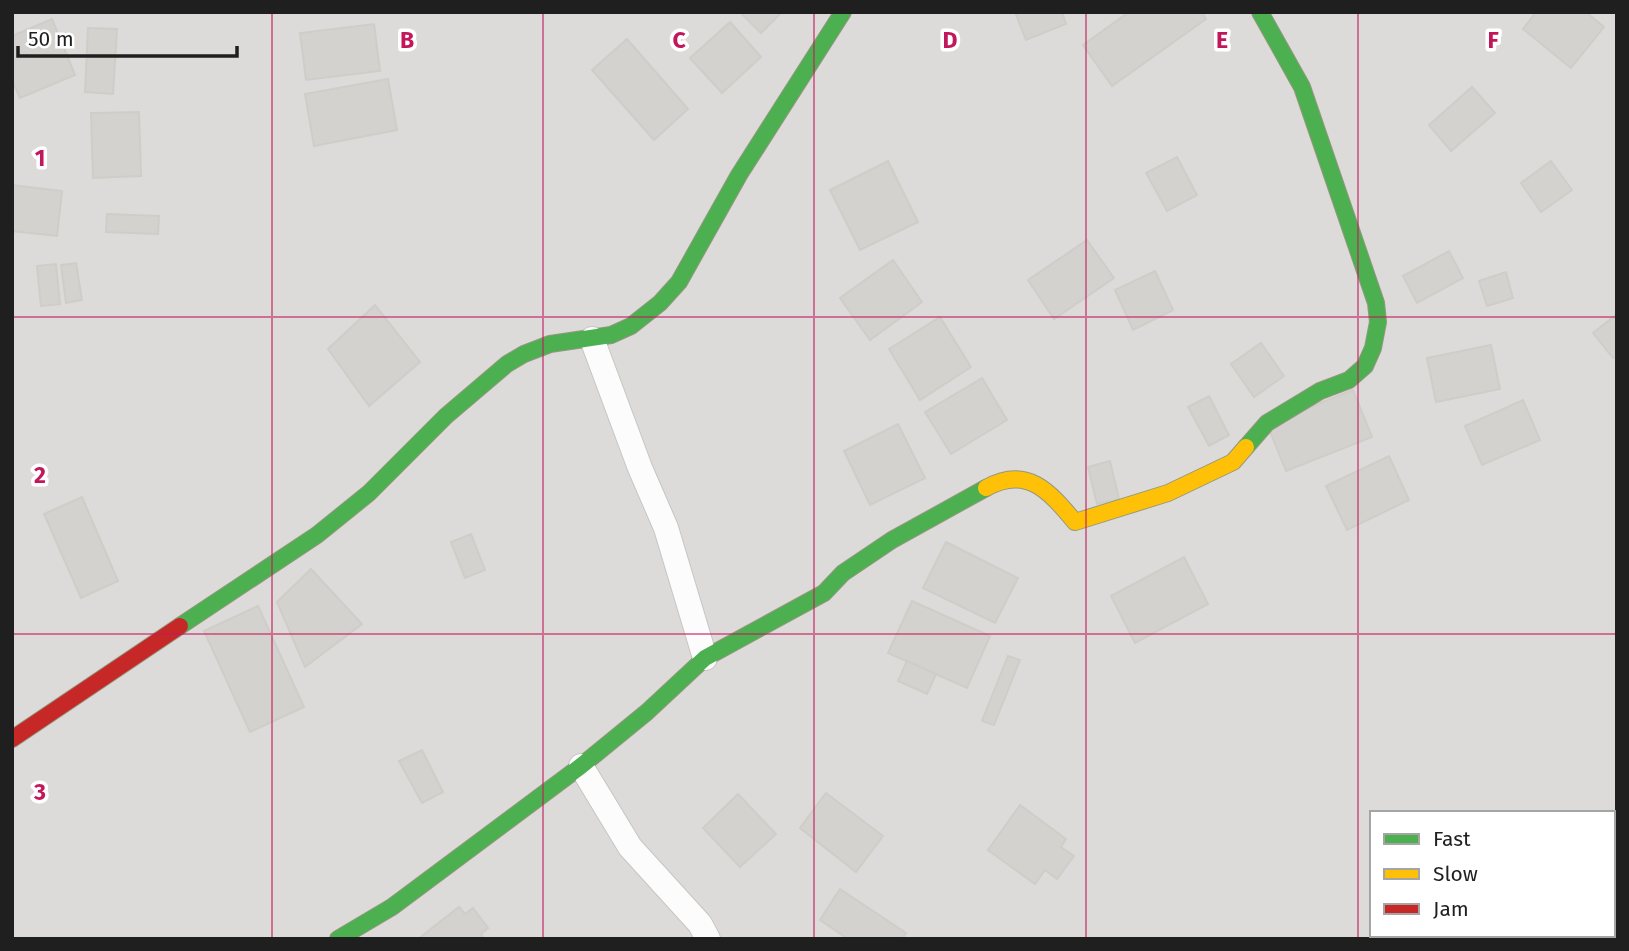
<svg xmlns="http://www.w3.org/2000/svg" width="1629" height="951" viewBox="0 0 1629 951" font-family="'Fira Sans',sans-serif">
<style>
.residential{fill:#dcdbd9;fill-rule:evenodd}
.building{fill:#d4d2cf;stroke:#d0cdc9;stroke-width:2}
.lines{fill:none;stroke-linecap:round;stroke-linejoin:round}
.street-casing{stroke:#c6c6c4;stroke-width:26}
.fast-casing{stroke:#94987f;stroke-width:18}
.slow-casing{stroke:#94987f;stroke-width:18}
.jam-casing{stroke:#94987f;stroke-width:18}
.street{stroke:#fcfcfc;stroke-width:24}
.fast{stroke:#4caf50;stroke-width:16}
.slow{stroke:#ffc107;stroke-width:16}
.jam{stroke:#c62828;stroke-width:16}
.grid{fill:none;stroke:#c2185b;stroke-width:2;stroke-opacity:0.55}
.grid-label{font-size:23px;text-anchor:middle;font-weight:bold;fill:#c2185b;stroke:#fff;stroke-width:7;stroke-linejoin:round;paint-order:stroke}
</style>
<rect width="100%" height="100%" fill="#edece8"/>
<!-- residential -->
<path class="residential" d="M12 12H1617V939H12ZM1372 813H1613V935H1372Z"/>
<!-- building -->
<g class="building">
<polygon points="740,12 782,12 761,33"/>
<polygon points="1015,12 1062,12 1066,24 1026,40"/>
<polygon points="1129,12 1202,12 1206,19 1112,86 1083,45"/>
<polygon points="1536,12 1586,12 1604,27 1571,68 1523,29"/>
<polygon points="52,19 75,75 20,98 12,80 12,36"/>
<polygon points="730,22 761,57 722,93 690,58"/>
<polygon points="374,24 380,71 306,80 300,33"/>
<polygon points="88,28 117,29 113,94 85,92"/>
<polygon points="627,39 688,109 654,140 592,70"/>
<polygon points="388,79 397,130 314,146 305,94"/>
<polygon points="1472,87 1495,113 1451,151 1429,125"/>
<polygon points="139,112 141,176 93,178 91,113"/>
<polygon points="1177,157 1197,195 1167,211 1146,173"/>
<polygon points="888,161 918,222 860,250 830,190"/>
<polygon points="1551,161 1572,190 1541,212 1521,183"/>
<polygon points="12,185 62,191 57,236 12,231"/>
<polygon points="107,214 159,216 158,234 106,232"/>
<polygon points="1087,240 1114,278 1054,319 1028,280"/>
<polygon points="1449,251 1463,278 1417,303 1403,276"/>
<polygon points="893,260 922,302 870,340 840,298"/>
<polygon points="76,263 82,300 66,303 61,265"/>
<polygon points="56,264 60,304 41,306 37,266"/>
<polygon points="1155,271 1173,310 1133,330 1115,290"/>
<polygon points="1506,272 1513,298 1487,306 1479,281"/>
<polygon points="375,305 420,362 369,406 328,349"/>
<polygon points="1617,314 1617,356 1613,358 1593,333"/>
<polygon points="940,317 971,367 920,400 889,349"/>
<polygon points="1261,343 1284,376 1254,397 1231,364"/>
<polygon points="1491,345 1500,389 1436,402 1427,358"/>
<polygon points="982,378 1007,420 951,454 925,412"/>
<polygon points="1353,390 1372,437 1286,471 1267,424"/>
<polygon points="1209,396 1229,435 1209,446 1188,407"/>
<polygon points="1523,400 1540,440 1482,465 1465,426"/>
<polygon points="898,424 925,478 870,505 844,451"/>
<polygon points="1389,456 1409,500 1347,530 1326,486"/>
<polygon points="1110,461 1119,499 1097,504 1088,467"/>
<polygon points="82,497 118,581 81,598 44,514"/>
<polygon points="471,534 485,570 465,578 451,542"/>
<polygon points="946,542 1018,578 995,623 923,588"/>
<polygon points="1184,557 1208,604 1135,643 1111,596"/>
<polygon points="311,569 362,624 305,667 277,602"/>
<polygon points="912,601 990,636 967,688 888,653"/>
<polygon points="258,606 304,707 250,732 204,631"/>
<polygon points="1008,656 1020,660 994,725 982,721"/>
<polygon points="907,661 936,674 927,694 898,681"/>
<polygon points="422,750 443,792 422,803 399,761"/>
<polygon points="826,793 883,836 856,872 800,828"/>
<polygon points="738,794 776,834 740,867 703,828"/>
<polygon points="1020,805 1066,839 1061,847 1074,856 1057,879 1045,870 1035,884 988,850"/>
<polygon points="840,889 906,933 902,939 848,939 820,920"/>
<polygon points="459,907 465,914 473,908 488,928 481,934 484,939 418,939"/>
</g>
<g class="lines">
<!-- street casing -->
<g class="street-casing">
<g id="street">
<polyline points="592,339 640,468 666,528 705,658"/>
<polyline points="581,766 630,847 700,924 708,939"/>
</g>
</g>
<!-- fast casing -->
<g class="fast-casing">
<g id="fast">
<polyline points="1246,447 1267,423 1320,391 1349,380 1365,366 1373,348 1378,322 1376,303 1302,87 1260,12"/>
<polyline points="180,626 317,535 369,493 446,416 507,364 524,354 550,344 611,335 631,326 660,303 679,282 739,175 843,12"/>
<polyline points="338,939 392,907 581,766 647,712 705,658 824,593 843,573 892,540 986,488"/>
</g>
</g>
<!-- slow casing -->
<g class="slow-casing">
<path id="slow" d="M986 488C1027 465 1049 491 1075 522L1168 493 1233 462 1246 447"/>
</g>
<!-- jam casing -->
<g class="jam-casing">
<polyline id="jam" points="12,739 180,626"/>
</g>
<!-- street -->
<use href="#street" class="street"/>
<!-- fast -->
<use href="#fast" class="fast"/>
<!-- slow -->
<use href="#slow" class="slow"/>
<!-- jam -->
<use href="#jam" class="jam"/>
</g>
<!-- grid -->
<path class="grid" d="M272 12V939M543 12V939M814 12V939M1086 12V939M1358 12V939M12 317H1617M12 634H1617"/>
<g class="grid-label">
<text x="407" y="48">B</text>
<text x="679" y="48">C</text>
<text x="950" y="48">D</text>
<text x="1222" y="48">E</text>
<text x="1493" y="48">F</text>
<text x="40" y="166">1</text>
<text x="40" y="483">2</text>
<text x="40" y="800">3</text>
</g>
<!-- border -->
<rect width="1629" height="951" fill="none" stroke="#1f1f1f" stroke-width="28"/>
<!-- legend -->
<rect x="1370" y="811" width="245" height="126" fill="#ffffff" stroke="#a5a5a5" stroke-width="2"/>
<rect x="1384" y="834" width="35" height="10" fill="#4caf50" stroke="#a5a5a5" stroke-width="2"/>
<text x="1433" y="846" font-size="21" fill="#1f1f1f">Fast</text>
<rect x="1384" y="869" width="35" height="10" fill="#ffc107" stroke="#a5a5a5" stroke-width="2"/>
<text x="1433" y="881" font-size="21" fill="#1f1f1f">Slow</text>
<rect x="1384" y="904" width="35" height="10" fill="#c62828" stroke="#a5a5a5" stroke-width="2"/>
<text x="1433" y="916" font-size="21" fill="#1f1f1f">Jam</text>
<!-- scale -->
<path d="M18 46v10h219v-10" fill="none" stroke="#1f1f1f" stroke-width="3.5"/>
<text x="28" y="46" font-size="21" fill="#1f1f1f" stroke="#ffffff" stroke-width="5" paint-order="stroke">50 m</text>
</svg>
